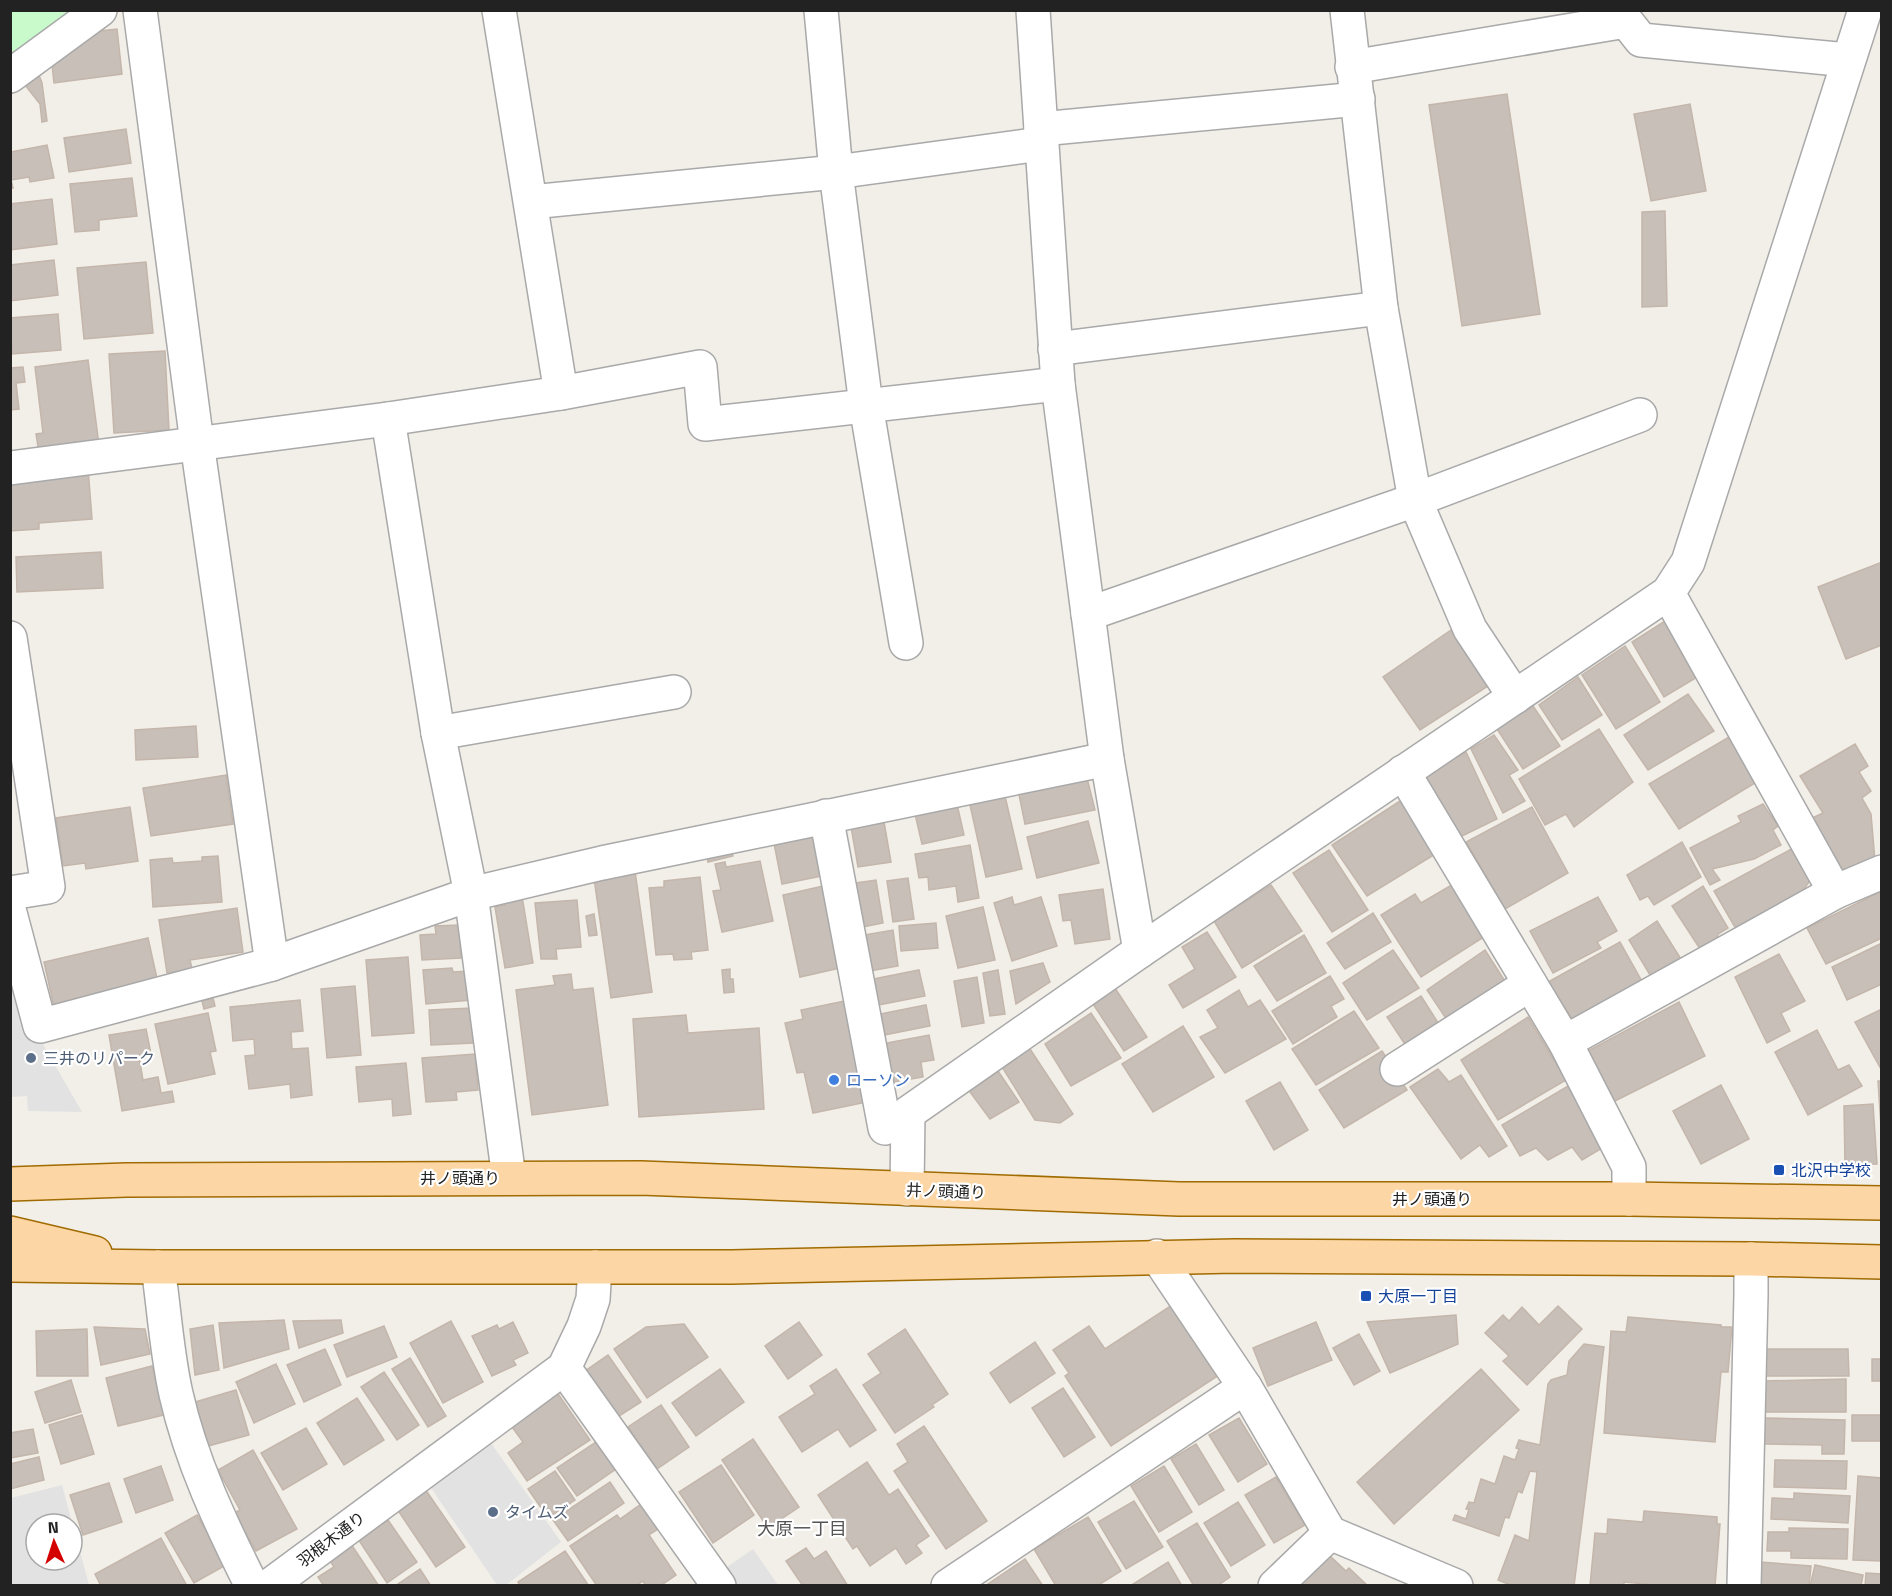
<svg xmlns="http://www.w3.org/2000/svg" width="1892" height="1596" viewBox="0 0 1892 1596" font-family="'Titillium Web','Noto Sans JP',sans-serif">
<style>
.park{fill:#c8facc}
.parking{fill:#e2e2e2;fill-rule:evenodd}
.building{fill:#c7bfb8;stroke:#c4b6ab;stroke-width:1.5}
.lines{fill:none;stroke-linecap:round;stroke-linejoin:round}
.minor-casing{stroke:#a9a9a9;stroke-width:36}
.major-casing{stroke:#a06b00;stroke-width:36}
.minor{stroke:#fff;stroke-width:33}
.major{stroke:#fcd6a4;stroke-width:33}
.service-dot{fill:#5c6f8a;stroke:#fff;stroke-width:2}
.shop-dot{fill:#3f7fe0;stroke:#fff;stroke-width:2}
.transit-dot{fill:#1a4fb4;stroke:#fff;stroke-width:2}
.labels{text-anchor:middle;stroke-width:4.5;stroke-linejoin:round;paint-order:stroke}
.service-label{font-size:16px;fill:#4e5e75;stroke:#fff;text-anchor:start}
.shop-label{font-size:16px;fill:#366cbe;stroke:#fff;text-anchor:start}
.transit-label{font-size:16px;fill:#164399;stroke:#fff;text-anchor:start}
.street-label{font-size:16px;fill:#222;stroke:#fff}
.neighbourhood-label{font-size:18px;fill:#555;stroke:#fff}
</style>
<rect width="100%" height="100%" fill="#f2efe9"/>
<!-- park -->
<polygon class="park" points="11,11 79,11 11,61"/>
<!-- parking -->
<g class="parking">
<polygon points="10,952 29,1020 82,1112 28,1111 27,1096 11,1097"/>
<polygon points="488,1439 561,1542 506,1585 497,1585 427,1482"/>
<path d="M62 1485 89 1585H11V1498ZM36 1524H72V1560H36Z"/>
<polygon points="753,1549 778,1585 729,1585 720,1572"/>
</g>
<!-- building -->
<g class="building">
<polygon points="117,29 122,74 54,83 51,55 71,52 69,42 79,33"/>
<polygon points="34,62 42,83 47,121 42,122 40,104 18,76"/>
<polygon points="1507,94 1540,314 1462,326 1429,105"/>
<polygon points="1690,104 1706,191 1651,201 1634,114"/>
<polygon points="126,129 131,163 69,172 64,138"/>
<polygon points="47,145 54,178 30,182 29,177 11,180 13,188 10,188 10,152"/>
<polygon points="132,178 137,216 99,220 99,230 75,232 70,184"/>
<polygon points="52,199 57,244 10,250 10,204"/>
<polygon points="1665,211 1667,306 1642,307 1642,212"/>
<polygon points="54,260 58,295 10,301 10,265"/>
<polygon points="146,262 153,333 84,339 77,268"/>
<polygon points="58,314 61,350 12,354 10,318"/>
<polygon points="165,351 169,430 114,433 109,354"/>
<polygon points="88,360 99,445 39,453 36,434 43,433 35,367"/>
<polygon points="23,367 25,382 16,383 19,409 10,410 10,368"/>
<polygon points="88,468 92,519 39,523 39,529 10,531 10,474"/>
<polygon points="101,552 103,588 17,592 16,557"/>
<polygon points="1882,562 1882,645 1846,659 1818,587"/>
<polygon points="1665,621 1699,676 1664,697 1632,642"/>
<polygon points="1451,630 1488,686 1420,730 1383,677"/>
<polygon points="1625,646 1660,702 1616,729 1582,675"/>
<polygon points="1578,677 1602,715 1562,740 1539,705"/>
<polygon points="1688,694 1714,731 1648,770 1624,735"/>
<polygon points="1533,706 1560,746 1523,769 1497,729"/>
<polygon points="196,726 198,757 136,760 135,730"/>
<polygon points="1599,729 1633,782 1574,827 1566,814 1545,825 1519,779"/>
<polygon points="1494,735 1518,770 1509,775 1525,801 1503,813 1471,749"/>
<polygon points="1729,737 1755,783 1679,829 1649,784"/>
<polygon points="1855,744 1868,766 1859,772 1871,791 1862,798 1871,814 1875,861 1842,875 1812,818 1823,813 1800,776"/>
<polygon points="1466,752 1497,819 1460,837 1423,776"/>
<polygon points="1086,774 1095,810 1025,824 1016,780"/>
<polygon points="226,775 233,824 151,836 143,788"/>
<polygon points="954,791 964,835 922,844 912,801"/>
<polygon points="968,796 1005,796 1022,869 986,877"/>
<polygon points="1403,799 1437,853 1367,896 1332,845"/>
<polygon points="1763,804 1778,826 1773,830 1781,845 1754,859 1712,869 1720,880 1710,885 1690,848 1741,822 1738,816"/>
<polygon points="130,807 138,861 86,869 85,863 63,866 56,818"/>
<polygon points="1532,807 1568,873 1505,909 1466,842"/>
<polygon points="883,816 891,862 858,867 850,821"/>
<polygon points="1088,821 1099,863 1037,878 1027,837"/>
<polygon points="816,825 827,875 782,884 772,833"/>
<polygon points="1682,842 1701,877 1654,905 1648,896 1640,900 1627,875"/>
<polygon points="730,844 733,856 708,862 705,849"/>
<polygon points="970,845 979,898 958,902 956,886 929,890 928,877 919,878 915,854"/>
<polygon points="1795,847 1811,879 1798,898 1736,929 1714,891"/>
<polygon points="1329,850 1368,910 1332,932 1293,873"/>
<polygon points="218,856 222,902 153,907 150,860 172,858 173,863 202,861 202,857"/>
<polygon points="760,861 773,921 722,932 713,891 721,890 715,864 725,862 726,867"/>
<polygon points="635,871 652,992 611,998 594,878"/>
<polygon points="700,877 708,950 691,952 692,959 674,960 673,954 656,955 649,888 664,887 664,881"/>
<polygon points="908,878 914,919 893,922 887,881"/>
<polygon points="876,880 883,923 857,928 849,884"/>
<polygon points="1455,883 1487,935 1421,977 1381,915 1415,894 1421,903"/>
<polygon points="828,885 845,967 800,977 783,895"/>
<polygon points="1271,885 1302,931 1242,968 1214,921"/>
<polygon points="1703,886 1728,928 1718,934 1717,943 1702,952 1672,906"/>
<polygon points="1103,889 1110,939 1075,944 1071,920 1063,921 1059,895"/>
<polygon points="1882,891 1882,938 1826,964 1807,928"/>
<polygon points="522,896 533,963 505,968 495,907 505,905 504,899"/>
<polygon points="1012,897 1014,905 1041,897 1057,946 1012,961 994,903"/>
<polygon points="1598,897 1617,931 1597,942 1601,948 1553,973 1530,931"/>
<polygon points="577,900 581,947 556,949 557,959 541,959 535,903"/>
<polygon points="983,907 995,960 958,968 946,916"/>
<polygon points="237,908 243,952 190,960 192,969 167,973 159,920"/>
<polygon points="1373,913 1391,942 1345,969 1327,943"/>
<polygon points="594,914 597,935 589,936 586,916"/>
<polygon points="1657,921 1686,967 1656,985 1629,940"/>
<polygon points="936,923 938,948 901,951 899,926"/>
<polygon points="459,925 461,958 422,960 420,935 436,934 435,926"/>
<polygon points="893,930 898,966 865,972 858,936"/>
<polygon points="1207,932 1236,977 1183,1008 1169,985 1195,969 1182,947"/>
<polygon points="1304,935 1326,973 1277,1001 1254,966"/>
<polygon points="148,938 158,983 54,1007 44,962"/>
<polygon points="1620,942 1644,985 1574,1022 1548,982"/>
<polygon points="1882,943 1882,984 1847,1000 1832,967"/>
<polygon points="1393,950 1419,988 1367,1020 1343,983"/>
<polygon points="1485,950 1510,989 1451,1026 1427,990"/>
<polygon points="1779,954 1805,1001 1781,1013 1790,1031 1767,1043 1735,977"/>
<polygon points="408,957 414,1033 372,1036 366,960"/>
<polygon points="1043,963 1050,982 1016,1004 1010,971"/>
<polygon points="452,968 453,972 469,971 472,1000 426,1004 423,970"/>
<polygon points="730,969 730,979 733,979 734,992 724,993 722,970"/>
<polygon points="919,970 925,996 873,1006 868,980"/>
<polygon points="998,970 1005,1014 990,1016 983,973"/>
<polygon points="571,974 573,990 593,988 608,1105 532,1115 516,990 555,985 553,976"/>
<polygon points="1330,976 1344,999 1331,1006 1337,1017 1293,1044 1272,1011"/>
<polygon points="977,977 984,1023 962,1027 954,981"/>
<polygon points="355,986 361,1055 327,1058 321,989"/>
<polygon points="1115,988 1147,1037 1124,1051 1093,1004"/>
<polygon points="1239,990 1248,1007 1260,1000 1286,1039 1225,1073 1200,1037 1218,1028 1207,1010"/>
<polygon points="1421,996 1444,1032 1410,1052 1387,1017"/>
<polygon points="213,998 215,1006 204,1009 202,1001"/>
<polygon points="300,1000 303,1031 291,1032 292,1049 308,1048 312,1095 291,1098 290,1084 249,1089 245,1056 255,1055 254,1039 233,1041 230,1007"/>
<polygon points="845,1001 867,1102 813,1113 804,1072 797,1073 785,1023 803,1019 801,1010"/>
<polygon points="1679,1002 1705,1056 1613,1102 1586,1052"/>
<polygon points="926,1005 930,1026 879,1036 875,1015"/>
<polygon points="472,1008 474,1043 431,1045 429,1010"/>
<polygon points="1882,1009 1882,1071 1855,1022"/>
<polygon points="1354,1011 1379,1048 1316,1085 1292,1049"/>
<polygon points="208,1013 216,1051 210,1052 215,1074 168,1084 155,1024"/>
<polygon points="1091,1013 1121,1058 1071,1086 1045,1044"/>
<polygon points="686,1015 688,1033 759,1028 764,1109 639,1117 633,1019"/>
<polygon points="1528,1017 1566,1080 1498,1120 1461,1060"/>
<polygon points="1183,1026 1214,1077 1153,1112 1122,1064"/>
<polygon points="146,1029 151,1054 139,1056 143,1080 158,1077 161,1093 172,1091 174,1102 122,1111 109,1035"/>
<polygon points="1817,1030 1838,1070 1849,1065 1862,1086 1808,1115 1775,1052"/>
<polygon points="929,1035 934,1060 921,1062 923,1077 889,1083 881,1044"/>
<polygon points="1028,1046 1073,1114 1060,1123 1035,1120 1002,1067"/>
<polygon points="1382,1051 1407,1090 1344,1128 1319,1090"/>
<polygon points="475,1054 478,1090 456,1092 457,1100 426,1102 422,1058"/>
<polygon points="406,1063 411,1114 393,1116 392,1099 359,1102 356,1067"/>
<polygon points="996,1068 1019,1102 990,1119 967,1088"/>
<polygon points="1438,1069 1449,1082 1461,1075 1507,1146 1489,1157 1480,1145 1461,1159 1410,1087"/>
<polygon points="1878,1081 1882,1081 1881,1127"/>
<polygon points="1280,1082 1308,1130 1274,1150 1246,1101"/>
<polygon points="1721,1085 1749,1139 1701,1164 1673,1111"/>
<polygon points="1568,1086 1604,1147 1582,1160 1572,1147 1548,1160 1536,1148 1520,1156 1502,1125"/>
<polygon points="1873,1104 1877,1164 1845,1165 1844,1106"/>
<polygon points="1172,1305 1219,1375 1111,1446 1065,1376 1069,1373 1053,1350 1089,1326 1105,1349"/>
<polygon points="1558,1306 1582,1329 1527,1385 1503,1361 1509,1356 1485,1333 1503,1315 1509,1321 1522,1307 1539,1325"/>
<polygon points="1456,1315 1458,1344 1390,1373 1367,1322"/>
<polygon points="1628,1317 1721,1325 1721,1327 1732,1327 1728,1372 1721,1372 1715,1442 1604,1433 1611,1331 1626,1332"/>
<polygon points="284,1320 289,1349 224,1368 219,1323"/>
<polygon points="341,1320 343,1333 299,1348 293,1321"/>
<polygon points="451,1321 483,1382 443,1403 410,1343"/>
<polygon points="513,1322 528,1353 513,1360 516,1365 492,1376 472,1336 497,1325 499,1329"/>
<polygon points="799,1322 822,1355 788,1379 765,1346"/>
<polygon points="1316,1322 1332,1360 1268,1386 1253,1348"/>
<polygon points="684,1324 708,1357 647,1398 614,1349 646,1327"/>
<polygon points="213,1325 219,1370 195,1375 190,1329"/>
<polygon points="384,1326 397,1357 347,1377 334,1345"/>
<polygon points="94,1327 145,1329 150,1354 101,1365"/>
<polygon points="87,1329 88,1376 37,1376 36,1331"/>
<polygon points="905,1329 948,1394 932,1405 934,1407 895,1433 863,1385 881,1373 868,1354"/>
<polygon points="1359,1334 1380,1371 1354,1385 1333,1348"/>
<polygon points="1035,1342 1055,1373 1010,1403 990,1373"/>
<polygon points="1584,1344 1604,1347 1574,1586 1513,1586 1498,1580 1515,1535 1529,1541 1537,1472 1530,1471 1522,1493 1518,1491 1509,1518 1505,1517 1499,1536 1453,1520 1455,1515 1466,1519 1469,1509 1466,1509 1469,1502 1474,1503 1481,1479 1495,1484 1504,1456 1515,1460 1519,1449 1516,1448 1519,1440 1540,1445 1548,1384 1551,1380 1567,1375 1569,1361"/>
<polygon points="325,1349 341,1385 304,1402 287,1365"/>
<polygon points="1765,1349 1848,1349 1849,1376 1765,1376"/>
<polygon points="608,1355 641,1402 616,1418 585,1371"/>
<polygon points="410,1358 446,1416 428,1427 392,1369"/>
<rect x="1872" y="1359" width="10" height="22"/>
<polygon points="276,1364 295,1404 254,1423 236,1382"/>
<polygon points="152,1366 164,1415 118,1426 106,1378"/>
<polygon points="720,1369 744,1402 696,1436 672,1403"/>
<polygon points="836,1369 876,1430 850,1447 838,1429 802,1452 779,1417 815,1394 810,1386"/>
<polygon points="1481,1369 1519,1410 1394,1524 1357,1482"/>
<polygon points="384,1372 419,1425 397,1440 361,1387"/>
<polygon points="1846,1379 1846,1412 1764,1412 1764,1381"/>
<polygon points="71,1380 81,1412 45,1423 35,1392"/>
<polygon points="554,1388 590,1440 527,1481 508,1453 523,1442 507,1420"/>
<polygon points="1063,1388 1095,1437 1064,1457 1032,1408"/>
<polygon points="236,1390 249,1435 208,1446 195,1402"/>
<polygon points="357,1398 384,1440 344,1465 317,1423"/>
<polygon points="661,1405 689,1447 657,1469 628,1427"/>
<polygon points="82,1415 94,1454 61,1464 49,1425"/>
<rect x="1852" y="1415" width="30" height="26"/>
<polygon points="1239,1418 1267,1464 1238,1482 1209,1435"/>
<polygon points="1765,1418 1845,1420 1844,1454 1822,1454 1822,1445 1764,1444"/>
<polygon points="924,1426 987,1521 946,1549 894,1471 908,1462 897,1444"/>
<polygon points="306,1428 327,1464 283,1490 261,1453"/>
<polygon points="33,1429 38,1453 10,1458 10,1433"/>
<polygon points="753,1439 799,1507 768,1528 722,1460"/>
<polygon points="599,1440 619,1467 577,1496 557,1468"/>
<polygon points="1196,1444 1224,1490 1199,1505 1171,1459"/>
<polygon points="253,1450 297,1529 256,1551 234,1513 240,1510 218,1470"/>
<polygon points="39,1457 44,1480 10,1489 10,1464"/>
<polygon points="1775,1460 1847,1461 1846,1489 1774,1487"/>
<polygon points="867,1462 889,1495 898,1489 929,1536 916,1545 922,1553 906,1564 896,1548 870,1566 857,1546 853,1549 818,1495"/>
<polygon points="721,1465 754,1515 713,1543 679,1492"/>
<polygon points="161,1466 173,1500 136,1513 124,1479"/>
<polygon points="1164,1466 1192,1512 1159,1532 1131,1486"/>
<polygon points="555,1471 575,1500 548,1518 528,1489"/>
<polygon points="1858,1476 1882,1478 1882,1561 1853,1560"/>
<polygon points="1276,1477 1305,1525 1274,1543 1245,1495"/>
<polygon points="610,1482 624,1503 568,1541 553,1520"/>
<polygon points="109,1483 122,1522 83,1535 70,1495"/>
<polygon points="425,1489 465,1547 436,1567 397,1509"/>
<polygon points="1794,1493 1850,1496 1848,1523 1771,1519 1772,1498 1794,1499"/>
<polygon points="1134,1501 1163,1547 1126,1569 1098,1522"/>
<polygon points="1238,1502 1265,1545 1231,1566 1204,1523"/>
<polygon points="641,1504 658,1529 649,1535 676,1575 660,1586 646,1586 643,1581 635,1586 597,1586 570,1546 617,1515 620,1519"/>
<polygon points="1644,1511 1717,1517 1717,1524 1720,1524 1715,1586 1666,1586 1624,1582 1624,1586 1590,1586 1595,1533 1607,1534 1608,1519 1643,1522"/>
<polygon points="197,1515 226,1565 194,1583 165,1533"/>
<polygon points="1088,1517 1121,1571 1097,1586 1056,1586 1034,1549"/>
<polygon points="388,1520 417,1562 387,1583 358,1539"/>
<polygon points="1197,1523 1230,1577 1217,1586 1194,1586 1167,1541"/>
<polygon points="1789,1528 1848,1529 1847,1559 1791,1558 1791,1551 1767,1551 1768,1532 1789,1532"/>
<polygon points="161,1538 187,1586 101,1586 95,1574"/>
<polygon points="351,1544 379,1586 324,1586 318,1577 334,1567 329,1559"/>
<polygon points="806,1548 814,1559 826,1551 848,1586 803,1586 786,1561"/>
<polygon points="565,1551 589,1586 520,1586 518,1582"/>
<polygon points="1328,1554 1346,1571 1349,1568 1368,1586 1298,1586"/>
<polygon points="1025,1559 1043,1586 985,1586"/>
<polygon points="1168,1562 1182,1586 1130,1586"/>
<polygon points="1760,1562 1811,1566 1809,1586 1758,1586"/>
<polygon points="1815,1565 1863,1575 1861,1586 1810,1586"/>
<polygon points="420,1569 431,1586 395,1586"/>
<polygon points="1866,1573 1882,1574 1882,1586 1865,1586"/>
</g>
<g class="lines">
<!-- minor casing -->
<g class="minor-casing">
<g id="minor">
<polyline points="140,10 197,443 272,964"/>
<polyline points="499,10 561,393"/>
<polyline points="821,10 836,172 866,405 906,643"/>
<polyline points="1033,10 1058,384 1107,759 1140,951"/>
<polyline points="1347,10 1381,308 1415,500 1470,629 1515,697"/>
<polyline points="1352,67 1626,21 1641,40 1848,60"/>
<polyline points="10,76 100,10"/>
<polyline points="1041,129 1358,99"/>
<polyline points="531,202 836,172 1041,144"/>
<polyline points="1055,349 1381,308"/>
<polyline points="388,419 438,733 471,894 509,1178"/>
<polyline points="10,468 388,419 561,393 700,367 705,424 1058,384"/>
<polyline points="1668,593 1835,892"/>
<polyline points="1088,614 1415,500 1640,415"/>
<polyline points="10,638 48,887 10,893"/>
<polyline points="438,733 674,692"/>
<polyline points="1403,772 1565,1042 1629,1167 1629,1199"/>
<polyline points="826,816 885,1128"/>
<polyline points="10,913 40,1026 272,964 471,894 602,863 1107,759"/>
<polyline points="1565,1042 1835,892 1882,872"/>
<polyline points="1397,1069 1530,984"/>
<polyline points="907,1189 908,1113 1140,951 1668,593 1688,562 1865,10"/>
<polyline points="1157,1256 1245,1387 1330,1533 1456,1586"/>
<path d="M158 1267C164 1308 167 1355 176 1394 191 1461 221 1524 252 1586"/>
<polyline points="564,1368 719,1586"/>
<polyline points="269,1586 564,1368 584,1326 593,1299 595,1267"/>
<polyline points="948,1586 1245,1387"/>
<polyline points="1275,1586 1330,1533"/>
<polyline points="1744,1586 1751,1295 1751,1259"/>
</g>
</g>
<!-- major casing -->
<g class="major-casing">
<g id="major">
<polyline points="10,1184 126,1180 641,1178 1179,1199 1629,1199 1882,1203"/>
<polyline points="10,1233 95,1253"/>
<polyline points="10,1265 158,1267 732,1267 1235,1256 1751,1259 1882,1262"/>
</g>
</g>
<!-- minor -->
<use href="#minor" class="minor"/>
<!-- major -->
<use href="#major" class="major"/>
</g>
<!-- markers -->
<g class="service-dot">
<circle cx="31" cy="1058" r="6"/>
<circle cx="493" cy="1512" r="6"/>
</g>
<circle class="shop-dot" cx="834" cy="1080" r="6"/>
<g class="transit-dot">
<rect x="1773" y="1164" width="12" height="12" rx="3"/>
<rect x="1360" y="1290" width="12" height="12" rx="3"/>
</g>
<g class="labels">
<!-- service labels -->
<g class="service-label">
<text x="43" y="1064">三井のリパーク</text>
<text x="505" y="1518">タイムズ</text>
</g>
<!-- shop labels -->
<g class="shop-label">
<text x="846" y="1086">ローソン</text>
</g>
<!-- transit labels -->
<g class="transit-label">
<text x="1791" y="1176">北沢中学校</text>
<text x="1378" y="1302">大原一丁目</text>
</g>
<!-- street labels -->
<g class="street-label">
<text x="460" y="1184">井ノ頭通り</text>
<text transform="translate(946 1191) rotate(2)" y="6">井ノ頭通り</text>
<text x="1432" y="1205">井ノ頭通り</text>
<text transform="translate(331 1539) rotate(-37)" y="6">羽根木通り</text>
</g>
<!-- neighbourhood labels -->
<g class="neighbourhood-label">
<text x="802" y="1535">大原一丁目</text>
</g>
</g>
<!-- border -->
<rect width="1892" height="1596" fill="none" stroke="#222222" stroke-width="24"/>
<!-- north arrow -->
<g transform="translate(54 1542) rotate(357)"><circle r="28" fill="#ffffff" stroke="#a7a7a7" stroke-width="1.5"/>
<path d="M0-4.5L10 22L0 15L-10 22Z" fill="#d40000"/>
<text y="-9" font-size="16" font-weight="bold" text-anchor="middle" fill="#222222">N</text>
</g>
</svg>
